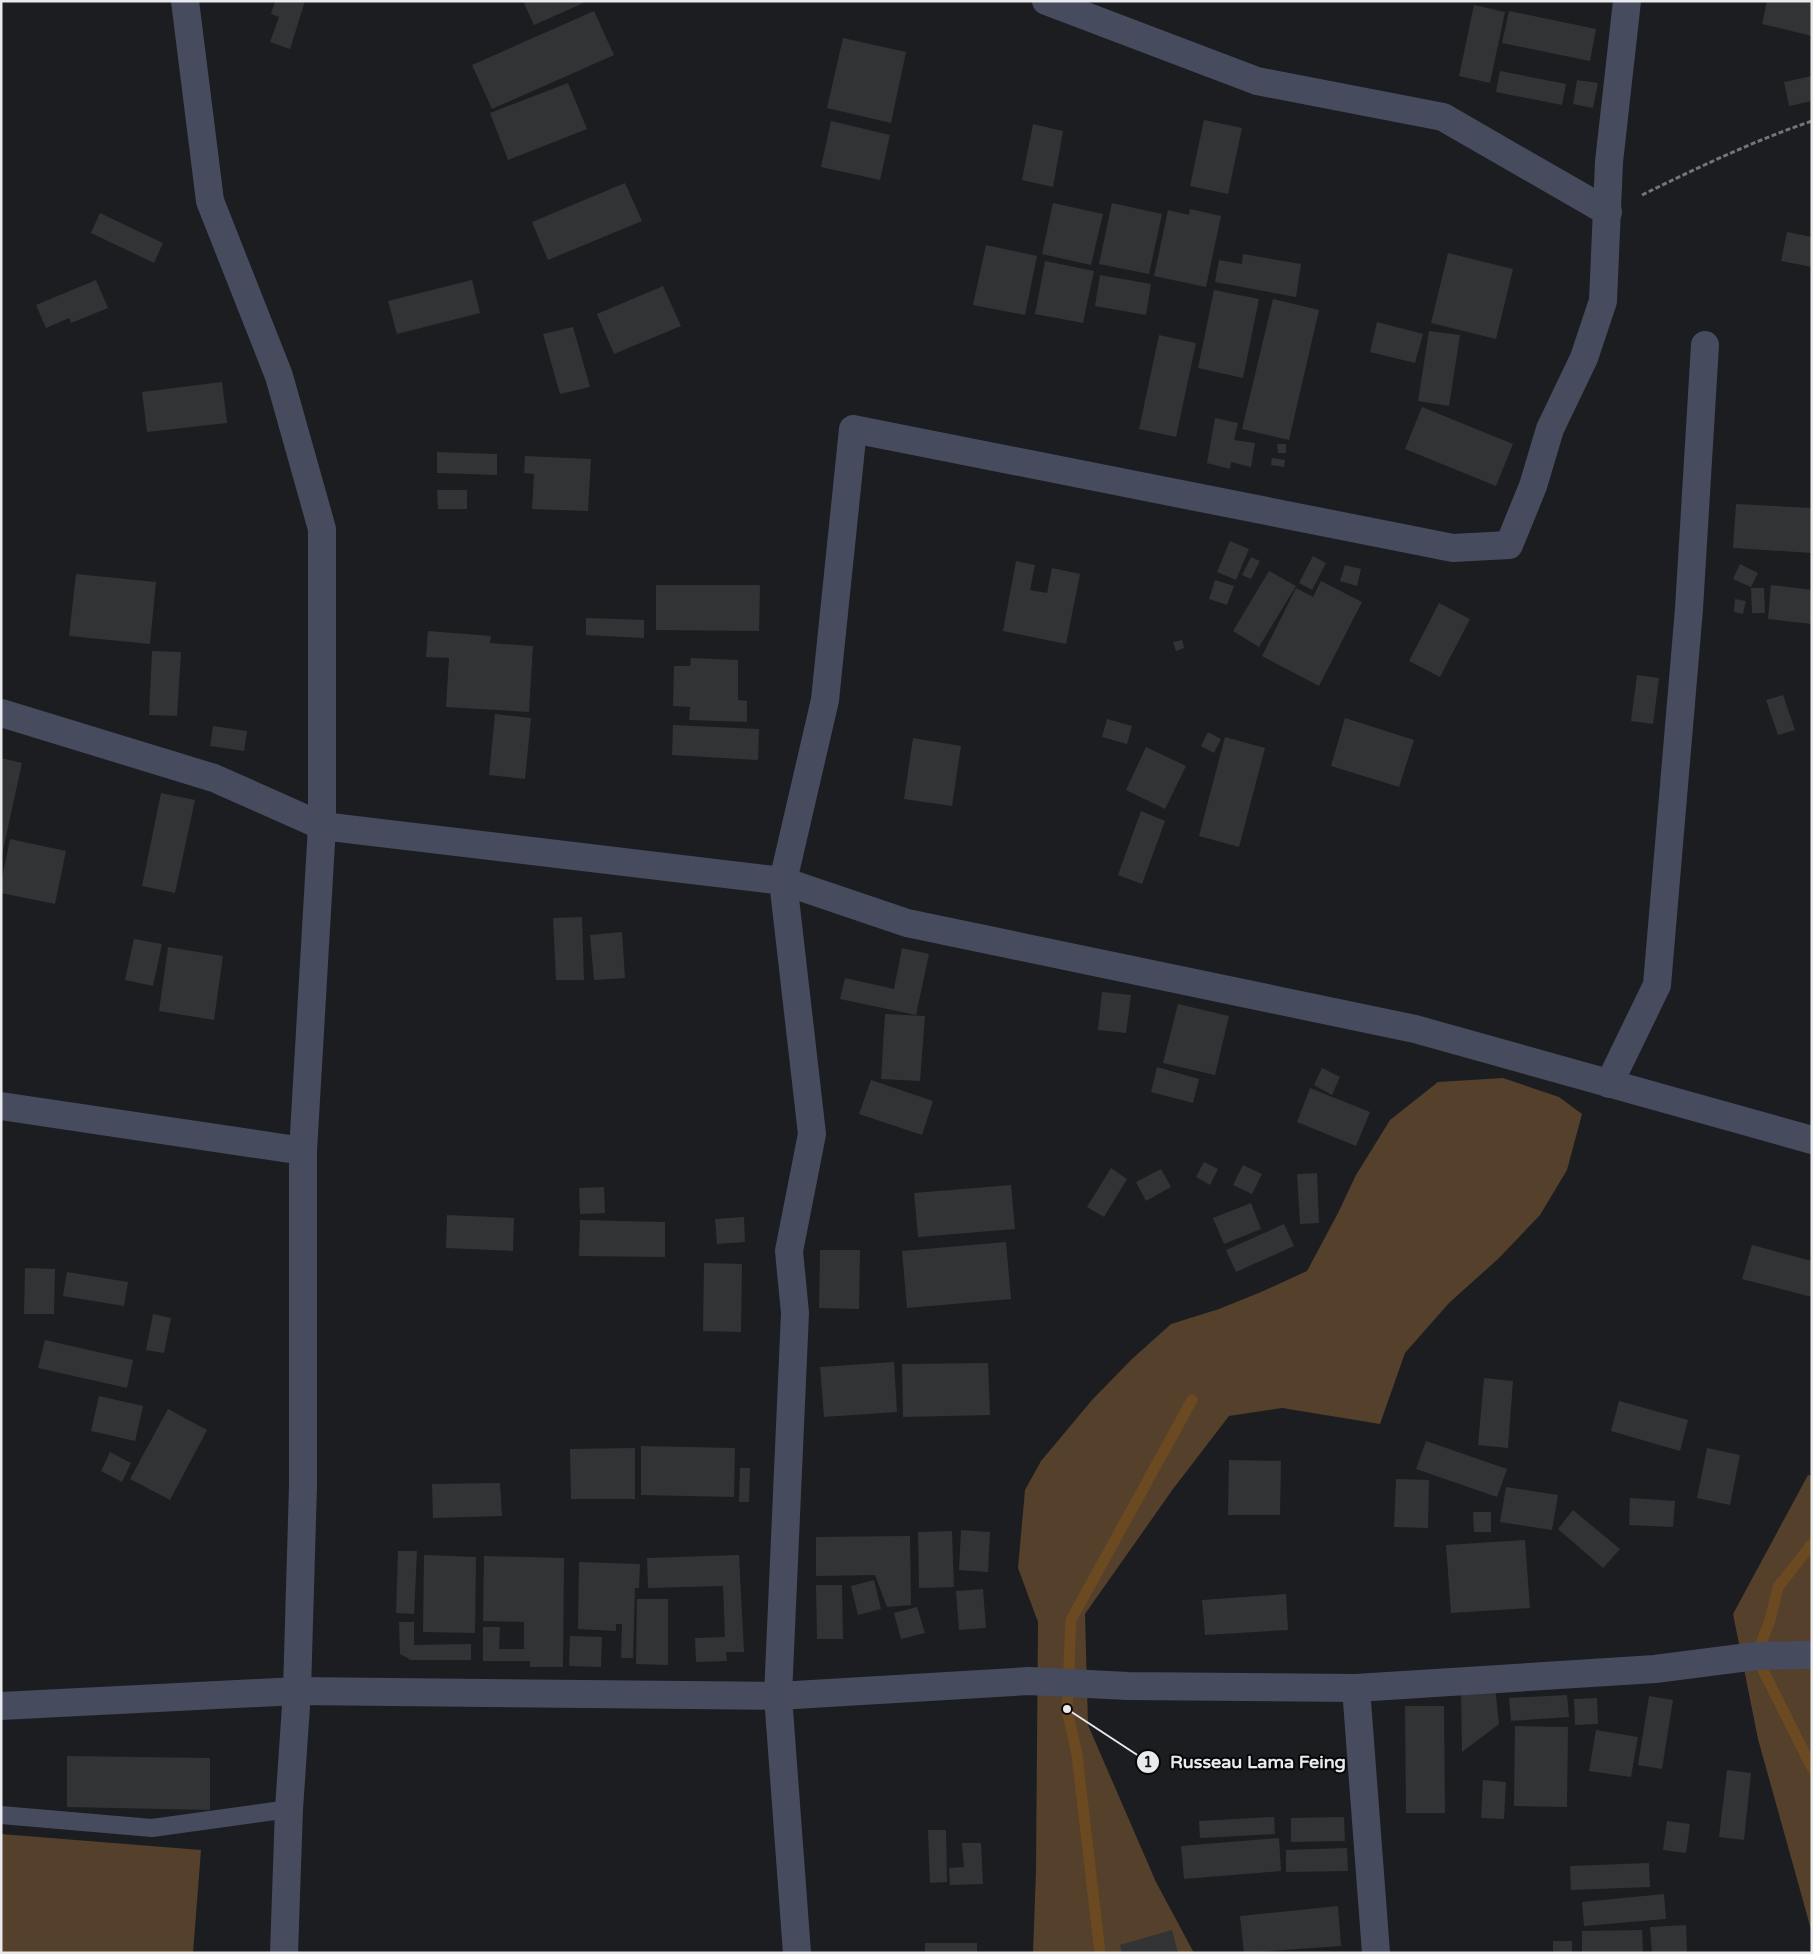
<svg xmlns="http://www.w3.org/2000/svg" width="1813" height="1954" viewBox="0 0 1813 1954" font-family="'Varela Round',sans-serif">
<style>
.green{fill:#54402b}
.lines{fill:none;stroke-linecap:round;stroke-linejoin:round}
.stream{stroke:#6b4a22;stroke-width:11}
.building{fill:#323335}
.path{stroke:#747577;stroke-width:3;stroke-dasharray:5 2.5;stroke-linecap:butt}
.lane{stroke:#464b5e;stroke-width:18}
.street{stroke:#464b5e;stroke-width:28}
.leader{fill:none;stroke:#e9eaec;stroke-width:2}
.callout-dot{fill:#e9eaec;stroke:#070708;stroke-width:2}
.mark-label{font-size:15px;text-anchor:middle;font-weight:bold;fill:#111}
.callout-label{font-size:18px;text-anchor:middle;font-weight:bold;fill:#e9eaec;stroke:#070708;stroke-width:4;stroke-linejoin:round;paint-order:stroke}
</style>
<rect width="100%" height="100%" fill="#1c1d20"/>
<!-- green -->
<g class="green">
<polygon points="1503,1078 1559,1097 1582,1114 1567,1170 1540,1215 1498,1259 1449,1303 1405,1353 1380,1424 1282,1408 1229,1416 1173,1489 1085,1614 1088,1725 1156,1882 1194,1953 1033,1953 1036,1870 1038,1622 1018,1568 1025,1490 1041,1461 1092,1400 1132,1359 1171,1324 1219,1309 1261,1292 1307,1271 1338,1213 1356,1175 1390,1120 1438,1082"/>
<polygon points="1808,1475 1812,1476 1812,1933 1758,1739 1733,1614"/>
<polygon points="1,1834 201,1850 193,1953 1,1953"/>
</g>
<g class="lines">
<!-- stream -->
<g class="stream">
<polyline points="1812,1544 1778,1587 1770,1620 1756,1656 1812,1768"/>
<polyline points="1100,1953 1077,1755 1067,1709 1071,1620 1192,1400"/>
</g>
</g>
<!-- building -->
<g class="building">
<polygon points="275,1 305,1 290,49 270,42 279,17 271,14"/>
<polygon points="523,1 588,1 534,25"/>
<polygon points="1767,1 1812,1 1812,36 1762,24"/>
<polygon points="1474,5 1505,12 1490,83 1459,76"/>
<polygon points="594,11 614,55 492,109 472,65"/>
<polygon points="1509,11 1596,29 1590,61 1502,43"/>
<polygon points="843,38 906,52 891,123 827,108"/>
<polygon points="1500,71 1566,84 1562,105 1496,92"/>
<polygon points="1812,76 1812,101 1789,106 1784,82"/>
<polygon points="1577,80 1598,83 1593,108 1573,104"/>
<polygon points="568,83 587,129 508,160 490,113"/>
<polygon points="1204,120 1242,128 1228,194 1190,186"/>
<polygon points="831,121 890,135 880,180 821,167"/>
<polygon points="1033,124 1063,131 1053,187 1022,180"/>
<polygon points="625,183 642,221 548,260 532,222"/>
<polygon points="1053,203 1103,214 1091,265 1042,254"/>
<polygon points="1112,203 1162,214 1149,274 1099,264"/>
<polygon points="1190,209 1221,216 1206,287 1154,276 1168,210 1189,215"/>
<polygon points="100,213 163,243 154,263 91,233"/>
<polygon points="1787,232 1812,237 1812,267 1781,261"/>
<polygon points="986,245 1037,256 1025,315 973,305"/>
<polygon points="1448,253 1513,269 1496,339 1431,323"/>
<polygon points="1243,254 1301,264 1296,297 1215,282 1219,260 1242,264"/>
<polygon points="1045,261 1094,271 1083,323 1035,314"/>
<polygon points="1100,275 1151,284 1146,315 1095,306"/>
<polygon points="96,280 108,308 71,323 69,318 46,328 36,305"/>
<polygon points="472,280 480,313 397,334 388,301"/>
<polygon points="663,286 681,326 614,354 597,314"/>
<polygon points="1214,290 1259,299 1243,378 1198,368"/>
<polygon points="1273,299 1319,310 1289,440 1242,429"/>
<polygon points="1377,322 1423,334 1415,363 1370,352"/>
<polygon points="573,327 590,387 560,394 543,334"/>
<polygon points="1429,331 1460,335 1449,406 1418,401"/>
<polygon points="1159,335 1196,343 1176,437 1139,429"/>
<polygon points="222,382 227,423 147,432 142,392"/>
<polygon points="1422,407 1513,444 1496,486 1405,449"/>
<polygon points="1215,418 1238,423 1234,440 1255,443 1251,467 1231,462 1230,469 1207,463"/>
<polygon points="1277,444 1286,444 1286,453 1278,453"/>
<polygon points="437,452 497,454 497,475 437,473"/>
<polygon points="525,456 591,459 588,511 532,509 534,474 524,473"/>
<polygon points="1272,458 1285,460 1284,467 1271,465"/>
<polygon points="437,490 467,490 467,509 438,509"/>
<polygon points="1736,504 1812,508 1812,553 1733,548"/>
<polygon points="1230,541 1249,549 1236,580 1217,572"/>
<polygon points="1313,556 1326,563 1312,590 1299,583"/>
<polygon points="1251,557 1260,561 1251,579 1242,575"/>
<polygon points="1016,561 1035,565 1030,590 1047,593 1052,568 1080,574 1066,644 1003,631"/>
<polygon points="1740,564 1758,573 1751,587 1733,579"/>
<polygon points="1345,565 1361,569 1357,586 1340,581"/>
<polygon points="1269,571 1296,586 1259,647 1233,631"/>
<polygon points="76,574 156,582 150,644 69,636"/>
<polygon points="1215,580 1234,586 1227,605 1209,599"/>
<polygon points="1321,581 1362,602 1319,686 1262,656 1296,588 1313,597"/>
<polygon points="656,585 760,585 759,631 656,630"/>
<polygon points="1771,585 1812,590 1812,624 1768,619"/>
<polygon points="1751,588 1764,588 1765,613 1752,613"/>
<polygon points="1735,599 1746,601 1743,614 1734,612"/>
<polygon points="1439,603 1470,619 1440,677 1409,661"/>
<polygon points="586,618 644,620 644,638 586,635"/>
<polygon points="428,631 491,636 490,643 533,646 529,712 446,707 449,658 426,657"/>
<polygon points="1182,640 1184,648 1176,651 1173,642"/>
<polygon points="152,651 181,652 177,716 149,715"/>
<polygon points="691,658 738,660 738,700 747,701 747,722 689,720 690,707 673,706 674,666 690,666"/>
<polygon points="1637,675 1659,678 1653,724 1631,721"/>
<polygon points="1783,695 1795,730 1778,735 1766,700"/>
<polygon points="495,714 531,718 525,779 489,775"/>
<polygon points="1345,718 1414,740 1399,787 1331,766"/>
<polygon points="1107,719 1132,726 1127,744 1102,737"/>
<polygon points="673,725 759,729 758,760 672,755"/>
<polygon points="213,726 247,731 244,751 210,746"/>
<polygon points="1208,732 1221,739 1214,753 1201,746"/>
<polygon points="1225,737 1265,748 1239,847 1199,836"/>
<polygon points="913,738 961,746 952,806 904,799"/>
<polygon points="1146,747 1186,766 1165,809 1126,790"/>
<polygon points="1,758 22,763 2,855 1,855"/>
<polygon points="161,793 195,800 175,893 142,886"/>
<polygon points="1141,811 1165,821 1142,884 1118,875"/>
<polygon points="10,839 66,851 55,904 1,893 1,883"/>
<polygon points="582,917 584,980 556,980 553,918"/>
<polygon points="622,932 625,978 594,980 590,935"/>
<polygon points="134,939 162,944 153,986 125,980"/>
<polygon points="168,947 223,956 214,1020 159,1011"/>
<polygon points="902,948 929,954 916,1015 840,999 845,978 894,989"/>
<polygon points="1102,992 1131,995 1126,1033 1098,1030"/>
<polygon points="1178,1004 1229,1016 1215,1075 1163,1063"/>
<polygon points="885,1014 925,1016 920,1081 881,1079"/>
<polygon points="1157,1067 1199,1079 1193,1103 1151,1092"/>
<polygon points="1322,1068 1340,1077 1332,1095 1314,1085"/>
<polygon points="871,1080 933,1101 922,1135 859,1114"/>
<polygon points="1310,1088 1370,1112 1356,1146 1297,1122"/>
<polygon points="1204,1162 1218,1169 1210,1185 1196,1177"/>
<polygon points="1243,1165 1262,1174 1252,1194 1233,1185"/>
<polygon points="1111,1168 1127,1179 1104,1217 1087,1207"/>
<polygon points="1161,1169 1171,1187 1146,1201 1136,1182"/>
<polygon points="1317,1173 1319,1223 1300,1224 1297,1174"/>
<polygon points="1011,1185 1015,1229 918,1237 914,1193"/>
<polygon points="604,1187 605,1213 580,1214 579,1188"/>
<polygon points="1251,1203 1261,1229 1224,1244 1213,1218"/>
<polygon points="447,1215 514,1218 513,1251 446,1248"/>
<polygon points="744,1217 745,1242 717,1244 715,1219"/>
<polygon points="580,1220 665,1222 665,1257 579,1256"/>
<polygon points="1284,1224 1294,1246 1236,1272 1226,1250"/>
<polygon points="1006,1242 1011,1299 907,1308 902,1251"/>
<polygon points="1752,1245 1812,1261 1812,1297 1742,1279"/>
<polygon points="820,1250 860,1250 859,1309 819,1308"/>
<polygon points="704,1263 742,1264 741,1332 703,1331"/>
<polygon points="25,1268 55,1269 54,1314 24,1314"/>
<polygon points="67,1272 128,1282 124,1306 63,1296"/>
<polygon points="153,1314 171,1318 164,1353 146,1350"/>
<polygon points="45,1340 133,1360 127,1388 38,1368"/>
<polygon points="894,1362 897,1412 824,1417 820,1367"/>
<polygon points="988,1363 990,1415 903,1417 902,1364"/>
<polygon points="1484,1378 1513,1381 1508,1448 1478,1445"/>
<polygon points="99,1396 143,1406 135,1441 91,1431"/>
<polygon points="1619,1401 1688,1420 1680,1451 1611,1431"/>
<polygon points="168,1409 207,1430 170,1500 130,1479"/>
<polygon points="1426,1441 1507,1469 1497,1497 1416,1469"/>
<polygon points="641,1446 735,1448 734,1497 641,1495"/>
<polygon points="635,1448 635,1499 571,1499 570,1449"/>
<polygon points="1707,1448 1740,1455 1730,1505 1697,1498"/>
<polygon points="110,1452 131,1463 122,1482 101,1471"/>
<polygon points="1229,1460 1281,1461 1280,1515 1228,1515"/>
<polygon points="740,1468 750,1468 749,1502 739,1502"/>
<polygon points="1396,1479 1429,1480 1428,1528 1394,1527"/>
<polygon points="500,1483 502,1516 433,1518 432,1484"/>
<polygon points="1506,1487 1558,1495 1552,1530 1500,1522"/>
<polygon points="1630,1498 1675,1501 1673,1527 1629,1525"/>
<polygon points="1573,1510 1620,1549 1603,1568 1558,1529"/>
<polygon points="1473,1512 1491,1512 1491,1532 1474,1532"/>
<polygon points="961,1530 990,1532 988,1572 959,1570"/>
<polygon points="952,1531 954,1587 919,1588 918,1532"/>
<polygon points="910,1536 911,1605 887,1607 875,1575 816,1576 816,1537"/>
<polygon points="1525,1540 1530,1608 1451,1613 1446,1545"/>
<polygon points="398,1551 417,1551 414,1614 396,1613"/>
<polygon points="424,1555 476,1557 475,1633 423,1632"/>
<polygon points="739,1555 744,1652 726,1652 727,1661 696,1662 695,1638 725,1637 723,1586 648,1588 647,1558"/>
<polygon points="484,1556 564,1558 563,1667 530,1667 530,1661 483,1661 483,1627 500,1627 499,1649 524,1649 524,1622 483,1621"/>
<polygon points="579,1562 640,1564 639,1588 635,1588 633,1658 621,1658 622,1624 616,1624 616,1631 578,1629"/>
<polygon points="874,1580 881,1609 858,1615 851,1586"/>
<polygon points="816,1585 842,1585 843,1639 817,1639"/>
<polygon points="983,1589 986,1628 959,1630 956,1591"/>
<polygon points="1286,1594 1288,1630 1205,1635 1202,1600"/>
<polygon points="637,1599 668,1599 668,1665 636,1664"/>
<polygon points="917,1607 925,1633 901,1639 894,1613"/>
<polygon points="399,1622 414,1622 414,1645 471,1644 471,1660 411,1660 400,1654"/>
<polygon points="570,1636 602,1637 601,1667 569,1666"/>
<polygon points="1495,1686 1499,1724 1462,1752 1461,1693"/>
<polygon points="1567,1695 1569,1717 1511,1721 1509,1698"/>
<polygon points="1649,1696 1673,1700 1662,1769 1638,1765"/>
<polygon points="1597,1698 1598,1724 1575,1725 1574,1699"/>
<polygon points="1405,1706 1444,1706 1445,1813 1406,1813"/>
<polygon points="1515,1726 1568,1727 1567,1807 1514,1806"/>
<polygon points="1596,1730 1638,1737 1631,1777 1589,1771"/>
<polygon points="67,1756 210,1758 210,1810 67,1807"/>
<polygon points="1727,1770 1751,1773 1744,1840 1719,1837"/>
<polygon points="1483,1780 1506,1782 1504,1819 1481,1818"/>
<polygon points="1274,1817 1275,1834 1200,1838 1199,1821"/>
<polygon points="1344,1817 1345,1841 1291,1842 1291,1818"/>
<polygon points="1667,1821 1690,1824 1686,1853 1663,1850"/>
<polygon points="928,1830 946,1830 947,1882 930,1883"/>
<polygon points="1279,1838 1281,1871 1184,1879 1181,1846"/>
<polygon points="962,1843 981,1843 983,1884 950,1885 949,1868 964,1867"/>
<polygon points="1347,1848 1348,1871 1286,1872 1286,1850"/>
<polygon points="1649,1863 1650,1887 1571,1890 1570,1866"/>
<polygon points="1664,1894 1666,1919 1584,1926 1582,1902"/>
<polygon points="1338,1906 1341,1946 1244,1953 1240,1916"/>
<polygon points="1686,1925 1687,1953 1652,1953 1650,1927"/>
<polygon points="1172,1930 1178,1953 1122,1953 1120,1945"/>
<polygon points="1642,1930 1643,1953 1582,1953 1582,1931"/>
<rect x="1553" y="1941" width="19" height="12"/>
<rect x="925" y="1943" width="52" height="10"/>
</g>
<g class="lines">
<!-- path -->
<path class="path" d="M1642 195C1697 168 1753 141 1812 121"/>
<!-- lane -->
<polyline class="lane" points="1,1815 152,1828 289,1809"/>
<!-- street -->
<g class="street">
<polyline points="185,1 210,201 279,376 322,529 322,826 303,1151 303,1485 297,1691 289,1809 284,1953"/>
<polyline points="1046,1 1257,81 1443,117 1608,212"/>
<polyline points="1,713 214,778 322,826 783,881 907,923 1415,1029 1812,1140"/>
<polyline points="1609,1084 1657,985 1689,609 1705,345"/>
<polyline points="1,1106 303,1151"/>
<polyline points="1356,1688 1376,1953"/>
<polyline points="1,1706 297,1691 778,1696 1029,1681 1128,1686 1356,1688 1655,1669 1756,1656 1812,1655"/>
<polyline points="797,1953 778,1696 795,1313 789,1251 812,1134 783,881 825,700 853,429 1453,548 1509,545 1533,486 1550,429 1584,358 1603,301 1609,162 1627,1"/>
</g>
</g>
<!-- callouts -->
<path class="leader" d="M1067 1709L1148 1762"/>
<g class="callout-dot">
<circle cx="1067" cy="1709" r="5"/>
<circle cx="1148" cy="1762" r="12"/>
</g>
<g class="mark-label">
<text x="1148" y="1767">1</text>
</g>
<g class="callout-label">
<text x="1258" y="1768">Russeau Lama Feing</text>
</g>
<!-- border -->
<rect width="1813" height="1954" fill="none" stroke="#e9eaec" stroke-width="5"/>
</svg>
